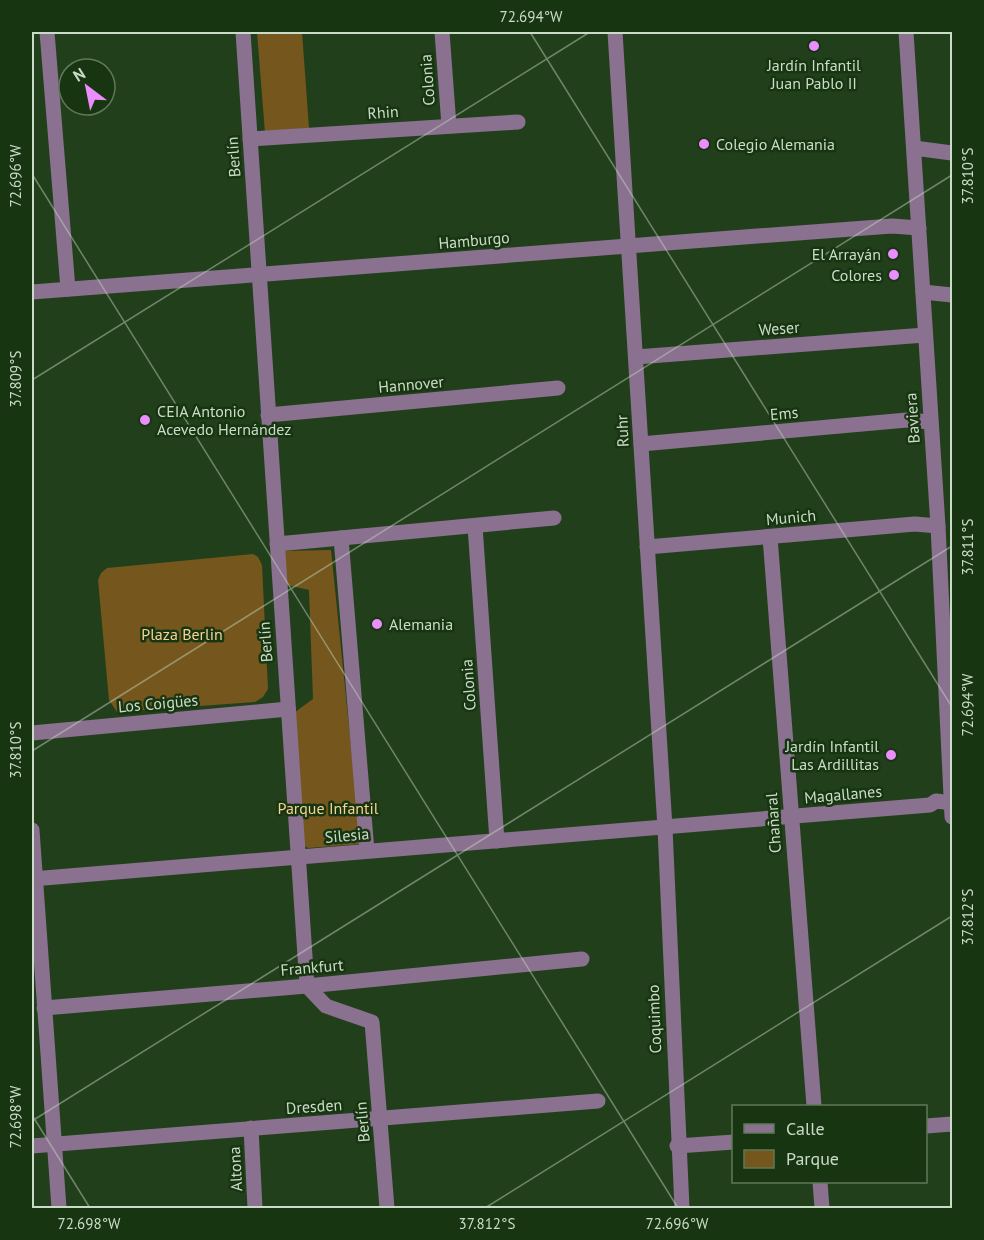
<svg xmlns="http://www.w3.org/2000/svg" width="984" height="1240" viewBox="0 0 984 1240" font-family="'PT Sans',sans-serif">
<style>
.green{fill:#75571d}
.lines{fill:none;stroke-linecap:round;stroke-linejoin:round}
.minor{stroke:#8a718f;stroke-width:15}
.ticks{fill:none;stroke:#cadcc7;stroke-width:1.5;stroke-opacity:0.45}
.poi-dot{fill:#ea8dfd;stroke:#183512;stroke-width:2}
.labels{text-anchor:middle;stroke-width:5;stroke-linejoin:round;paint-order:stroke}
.poi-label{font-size:16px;fill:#cadcc7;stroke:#183512;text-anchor:start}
.street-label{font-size:16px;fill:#cadcc7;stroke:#183512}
.park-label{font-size:16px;fill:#f7d293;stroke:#183512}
.neatline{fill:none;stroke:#cadcc7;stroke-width:2}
.ticks-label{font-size:15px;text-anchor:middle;fill:#cadcc7}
</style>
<rect width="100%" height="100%" fill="#223f1c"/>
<!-- green -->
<g class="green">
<polygon points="257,32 302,32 309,128 265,133"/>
<polygon points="331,550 361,844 308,848 302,844 291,715 313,699 309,590 283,584 281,551"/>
<polygon points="253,554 258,557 262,565 268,689 263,697 255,702 117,712 109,700 98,580 101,573 107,568"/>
</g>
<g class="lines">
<!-- minor -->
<g class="minor">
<polyline points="47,32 68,289"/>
<polyline points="243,32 307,986 326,1006 372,1022 387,1208"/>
<polyline points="442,32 449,126"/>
<polyline points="615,32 665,828 682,1208"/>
<polyline points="906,32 938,526 952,817"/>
<polyline points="250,139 518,122"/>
<polyline points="914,148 952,153"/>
<path d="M32 292C318 271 605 247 892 226L919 228"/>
<polyline points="923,292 952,295"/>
<polyline points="636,357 925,335"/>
<polyline points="268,415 558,388"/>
<polyline points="641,444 907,420 930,422"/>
<polyline points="475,526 497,841"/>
<polyline points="770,537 814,1106"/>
<polyline points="341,538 367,851"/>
<polyline points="277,544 554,518"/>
<polyline points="647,547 915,524 938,526"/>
<polyline points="32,733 288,709"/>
<polyline points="32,830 59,1208"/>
<polyline points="32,879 930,805 936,801 952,803"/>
<polyline points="44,1008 307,986 582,959"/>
<polyline points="926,1126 952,1124"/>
<polyline points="251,1128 255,1208"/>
<polyline points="32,1146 598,1101"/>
<polyline points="677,1146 734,1142"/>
<polyline points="820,1182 822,1208"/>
</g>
</g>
<!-- ticks -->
<path class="ticks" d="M530 32 952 707M32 174 678 1208M32 380 590 32M32 751 952 175M32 1115 90 1208M32 1121 952 546M485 1208 952 916"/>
<!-- markers -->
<g class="poi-dot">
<circle cx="814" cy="46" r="6"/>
<circle cx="704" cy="144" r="6"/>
<circle cx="893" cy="254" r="6"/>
<circle cx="894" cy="275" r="6"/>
<circle cx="145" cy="420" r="6"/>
<circle cx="377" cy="624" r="6"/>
<circle cx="891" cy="755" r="6"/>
</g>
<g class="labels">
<!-- poi labels -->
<g class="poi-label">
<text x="814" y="71" text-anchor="middle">Jardín Infantil<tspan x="814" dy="18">Juan Pablo II</tspan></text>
<text x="716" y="150">Colegio Alemania</text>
<text x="881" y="260" text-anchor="end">El Arrayán</text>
<text x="882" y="281" text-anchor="end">Colores</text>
<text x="157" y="417">CEIA Antonio<tspan x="157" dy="18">Acevedo Hernández</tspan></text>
<text x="389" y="630">Alemania</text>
<text x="879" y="752" text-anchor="end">Jardín Infantil<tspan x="879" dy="18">Las Ardillitas</tspan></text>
</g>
<!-- street labels -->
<g class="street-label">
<text transform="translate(427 80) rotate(-94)" y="6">Colonia</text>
<text transform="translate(383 112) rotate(-4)" y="6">Rhin</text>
<text transform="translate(233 157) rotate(-94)" y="6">Berlín</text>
<text transform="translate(474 240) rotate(-5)" y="6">Hamburgo</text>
<text transform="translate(779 328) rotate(-4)" y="6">Weser</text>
<text transform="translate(411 384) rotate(-5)" y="6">Hannover</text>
<text transform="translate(784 413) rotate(-5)" y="6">Ems</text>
<text transform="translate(912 418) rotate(-94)" y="6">Baviera</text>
<text transform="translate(622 431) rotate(-93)" y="6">Ruhr</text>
<text transform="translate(791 517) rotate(-5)" y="6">Munich</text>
<text transform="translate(265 642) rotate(-94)" y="6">Berlín</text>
<text transform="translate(468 685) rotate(-94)" y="6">Colonia</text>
<text transform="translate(158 703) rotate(-5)" y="6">Los Coigües</text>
<text transform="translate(843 794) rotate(-5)" y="6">Magallanes</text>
<text transform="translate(773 823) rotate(-94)" y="6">Chañaral</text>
<text transform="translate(347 835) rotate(-5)" y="6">Silesia</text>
<text transform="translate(312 967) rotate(-5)" y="6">Frankfurt</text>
<text transform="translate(654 1019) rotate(-92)" y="6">Coquimbo</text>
<text transform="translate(314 1106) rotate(-4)" y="6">Dresden</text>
<text transform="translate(362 1122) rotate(-95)" y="6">Berlín</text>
<text transform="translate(235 1169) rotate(-93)" y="6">Altona</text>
</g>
<!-- park labels -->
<g class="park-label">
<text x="182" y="640">Plaza Berlin</text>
<text x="328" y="814">Parque Infantil</text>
</g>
</g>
<!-- border -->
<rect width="984" height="1240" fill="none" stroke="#183512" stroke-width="66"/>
<!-- legend -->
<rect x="732" y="1105" width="195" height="78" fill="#183512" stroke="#5f785a" stroke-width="1.5"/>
<rect x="744" y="1124" width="30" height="9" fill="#8a718f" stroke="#5f785a" stroke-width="1.5"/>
<text x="786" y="1135" font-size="18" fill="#cadcc7">Calle</text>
<rect x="744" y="1150" width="30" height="18" fill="#75571d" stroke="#5f785a" stroke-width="1.5"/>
<text x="786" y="1165" font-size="18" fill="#cadcc7">Parque</text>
<!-- north arrow -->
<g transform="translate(87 87) rotate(328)"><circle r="28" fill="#183512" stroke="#5f785a" stroke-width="1.5"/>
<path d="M0-4.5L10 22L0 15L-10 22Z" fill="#ea8dfd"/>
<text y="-9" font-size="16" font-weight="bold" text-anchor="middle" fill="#cadcc7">N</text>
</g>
<rect x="33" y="33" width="918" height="1174" class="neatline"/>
<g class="ticks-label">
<text x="531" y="22">72.694°W</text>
<text transform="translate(968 176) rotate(-90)" y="5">37.810°S</text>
<text transform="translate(16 176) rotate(-90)" y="5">72.696°W</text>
<text transform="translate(16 379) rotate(-90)" y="5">37.809°S</text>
<text transform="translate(968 547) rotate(-90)" y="5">37.811°S</text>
<text transform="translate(968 705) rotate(-90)" y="5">72.694°W</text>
<text transform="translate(16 750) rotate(-90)" y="5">37.810°S</text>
<text transform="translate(968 917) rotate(-90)" y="5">37.812°S</text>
<text transform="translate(16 1117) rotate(-90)" y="5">72.698°W</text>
<text x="89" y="1229">72.698°W</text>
<text x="487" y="1229">37.812°S</text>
<text x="677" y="1229">72.696°W</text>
</g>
</svg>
